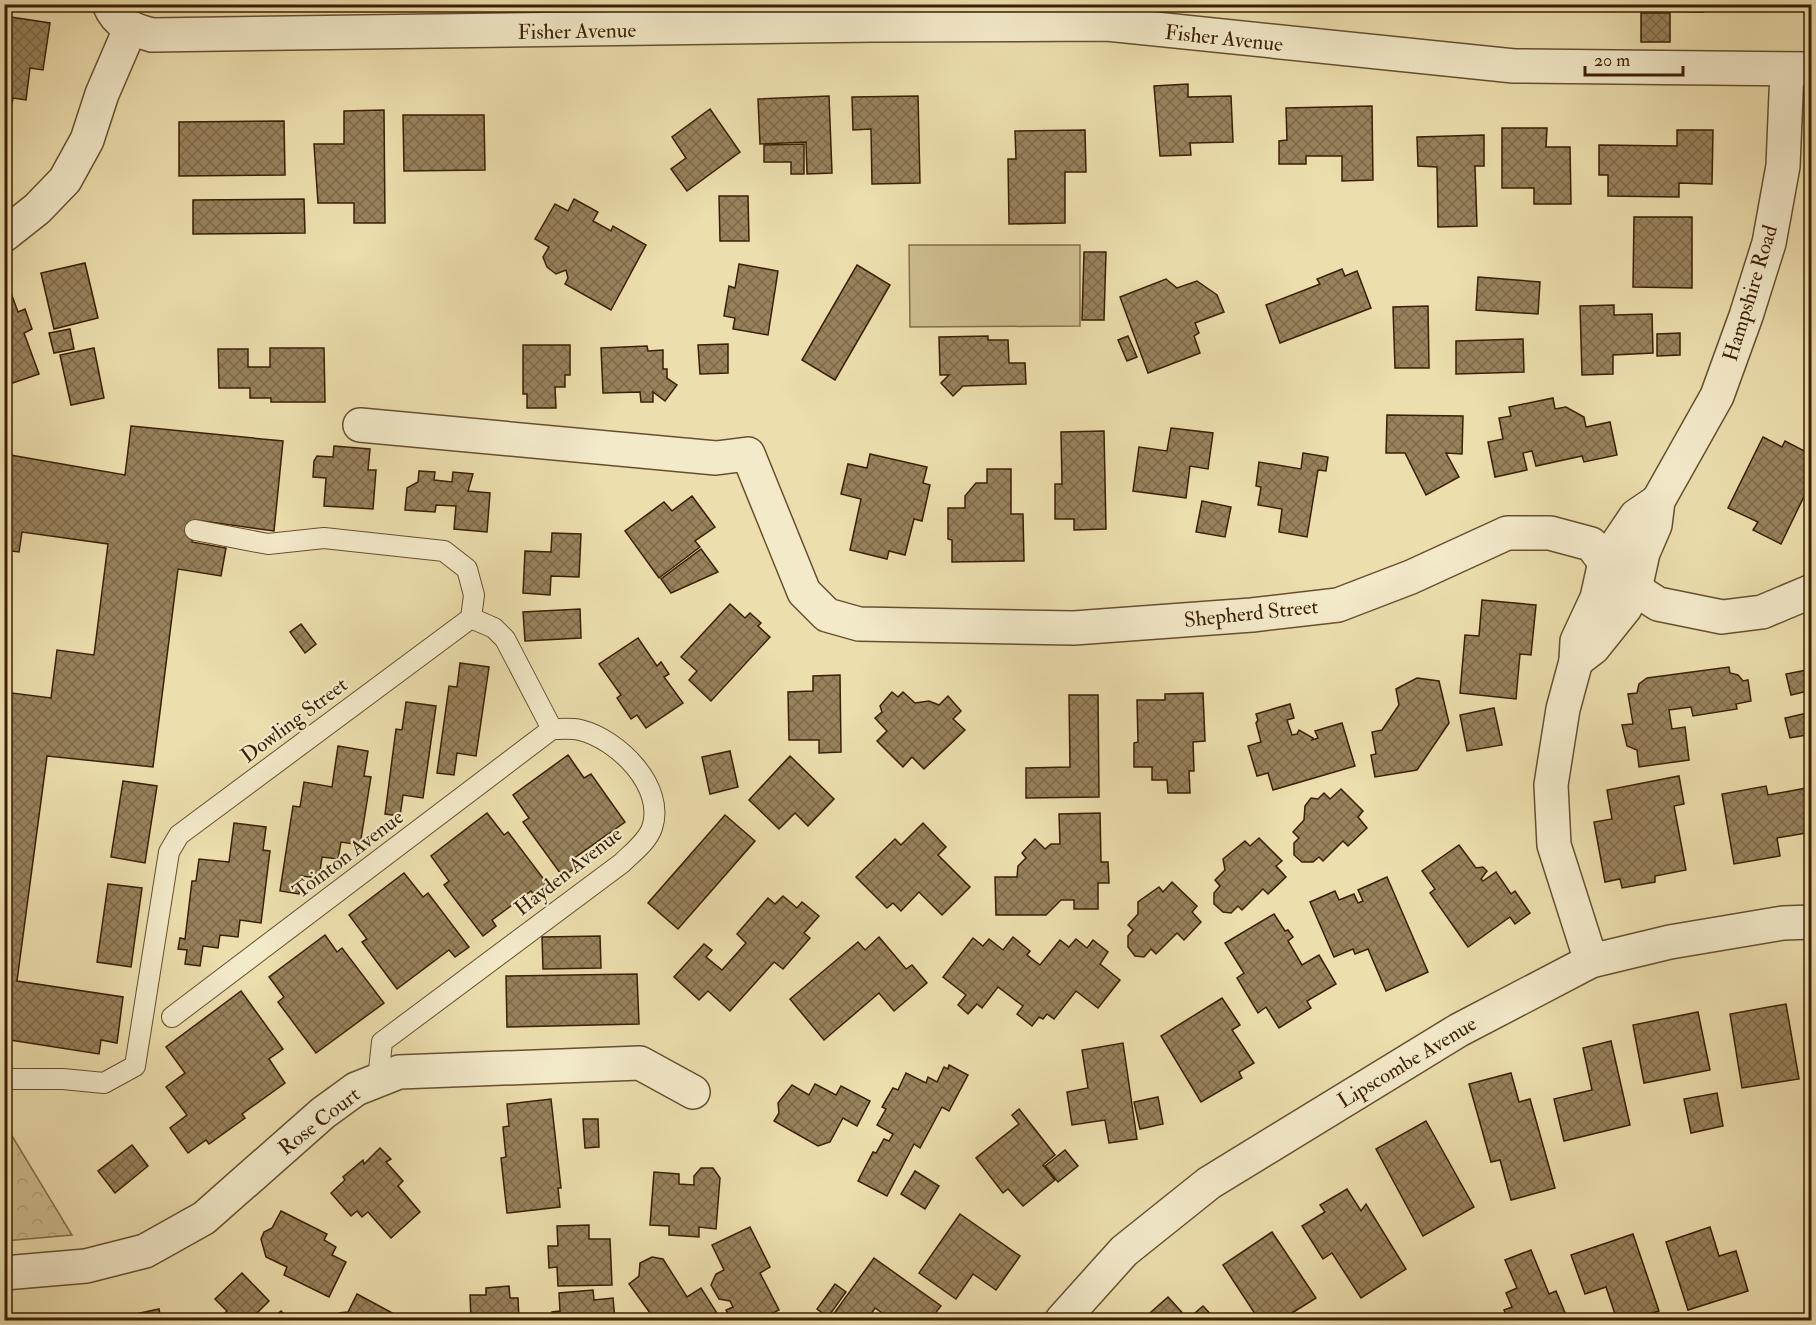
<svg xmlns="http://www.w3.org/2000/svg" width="1816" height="1325" viewBox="0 0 1816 1325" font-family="'IM FELL Double Pica',serif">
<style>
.green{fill:#cebe90;stroke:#846e4a;stroke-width:1.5}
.forest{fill:url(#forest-crowns);stroke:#846e4a;stroke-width:1.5}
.building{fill:url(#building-cross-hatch);stroke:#3b1f04;stroke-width:1.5}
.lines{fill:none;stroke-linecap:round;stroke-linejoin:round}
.lane-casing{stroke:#674f2e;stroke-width:22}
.street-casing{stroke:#674f2e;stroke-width:36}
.lane{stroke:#f3eaca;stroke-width:20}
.street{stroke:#f3eaca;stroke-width:33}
.labels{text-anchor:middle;stroke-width:4.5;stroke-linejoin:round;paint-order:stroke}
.street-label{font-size:21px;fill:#3b1f04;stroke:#f3eaca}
</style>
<defs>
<pattern id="forest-crowns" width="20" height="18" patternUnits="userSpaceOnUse" patternTransform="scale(1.5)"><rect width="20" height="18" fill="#cebe90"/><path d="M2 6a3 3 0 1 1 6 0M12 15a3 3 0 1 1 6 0" fill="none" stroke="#b2a37b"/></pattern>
<pattern id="building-cross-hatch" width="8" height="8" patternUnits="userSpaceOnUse" patternTransform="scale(1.5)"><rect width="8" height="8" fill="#97825c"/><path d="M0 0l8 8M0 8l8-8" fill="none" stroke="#7c6a4a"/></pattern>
</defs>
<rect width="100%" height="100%" fill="#ecdead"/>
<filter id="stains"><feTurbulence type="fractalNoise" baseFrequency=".00333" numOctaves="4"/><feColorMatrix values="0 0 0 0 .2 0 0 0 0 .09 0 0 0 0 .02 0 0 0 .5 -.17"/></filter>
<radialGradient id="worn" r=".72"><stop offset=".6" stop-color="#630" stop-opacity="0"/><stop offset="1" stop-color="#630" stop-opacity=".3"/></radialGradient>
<!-- green -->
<polygon class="green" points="909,245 1080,245 1080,326 910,327"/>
<!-- forest -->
<polygon class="forest" points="6,1126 72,1235 5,1241"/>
<!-- building -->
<g class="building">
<polygon points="1661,4 1703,4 1703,12 1661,11"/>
<rect x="1641" y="13" width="29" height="29"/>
<polygon points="4,16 50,23 43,70 30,68 26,100 13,98 11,107 4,112"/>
<polygon points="1188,84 1188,97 1231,96 1233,142 1190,143 1191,155 1160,156 1154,86"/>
<polygon points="829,96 832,173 807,174 806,142 760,144 758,99"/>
<polygon points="918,96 920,183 872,184 871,129 853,130 852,97"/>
<polygon points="1372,106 1373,180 1342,181 1342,156 1306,156 1306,164 1279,164 1279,141 1287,140 1286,108"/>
<polygon points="710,109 740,152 687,191 671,169 686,158 672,137"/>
<polygon points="384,110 385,223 354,223 354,203 318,203 314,144 344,144 344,111"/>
<polygon points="403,115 484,115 485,170 404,171"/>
<polygon points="284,121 285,175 179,176 179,122"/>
<polygon points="1502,128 1547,128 1546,147 1570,147 1571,204 1534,204 1534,188 1502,188"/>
<polygon points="1085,130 1086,172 1065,172 1065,223 1009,224 1008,159 1016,159 1015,131"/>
<polygon points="1677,130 1713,130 1712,184 1679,183 1679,197 1608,196 1608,175 1599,175 1599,145 1677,146"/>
<polygon points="1484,135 1484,166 1475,166 1477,226 1438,227 1437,167 1418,166 1417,137"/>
<polygon points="804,144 804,174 791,174 791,162 764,162 764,145"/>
<polygon points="719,196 748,196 749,241 720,241"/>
<polygon points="304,199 305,233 193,234 193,200"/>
<polygon points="574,199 598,212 593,221 611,231 613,226 646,245 611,310 565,284 568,278 566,270 556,274 547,267 543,257 549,247 535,239 555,204 568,211"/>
<polygon points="1634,217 1692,217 1692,288 1633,287"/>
<polygon points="1084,252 1106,252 1104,320 1082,320"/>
<polygon points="85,263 98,318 54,329 41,273"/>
<polygon points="739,264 778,271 768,335 733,329 735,318 724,316 729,286 735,288"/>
<polygon points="857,265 890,285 835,380 802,360"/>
<polygon points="1342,269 1345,276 1357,271 1371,308 1280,343 1266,305 1320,284 1317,279"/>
<polygon points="1478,277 1540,282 1538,314 1476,310"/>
<polygon points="1166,279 1177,288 1197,281 1217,295 1224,312 1195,323 1199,333 1194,336 1200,353 1148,373 1120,297"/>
<polygon points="11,293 18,312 25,309 32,329 24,333 39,374 4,386 4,296"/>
<polygon points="1614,305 1614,315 1652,314 1653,353 1613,355 1613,374 1582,375 1580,306"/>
<polygon points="1428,306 1429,368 1395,368 1393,307"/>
<polygon points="1807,312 1812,312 1812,376 1809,377"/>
<polygon points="70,329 74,349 54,353 49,333"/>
<polygon points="1680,333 1680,355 1657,356 1657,334"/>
<polygon points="988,336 988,340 1008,340 1009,363 1025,363 1026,384 963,386 953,396 941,383 949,375 940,375 939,337"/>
<polygon points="1128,336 1137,357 1127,361 1118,340"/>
<polygon points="1523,339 1524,372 1456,374 1456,341"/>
<polygon points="728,344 728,373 700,374 698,345"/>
<polygon points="523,345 570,345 570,375 565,375 565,387 555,387 556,408 527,408 527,394 523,394"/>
<polygon points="647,346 648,351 663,350 663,369 667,369 667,378 677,385 665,401 653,392 653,402 641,402 640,392 603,393 601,348"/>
<polygon points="94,348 104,398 71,405 60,355"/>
<polygon points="270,348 324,348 325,402 271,402 271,398 250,398 250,388 219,388 218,349 248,349 248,367 270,367"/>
<polygon points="1553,398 1555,409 1566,407 1584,417 1586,427 1610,422 1617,455 1584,462 1582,456 1536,466 1532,451 1523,453 1527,470 1495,477 1488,442 1503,439 1499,418 1511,416 1509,407"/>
<polygon points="1387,415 1463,416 1462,454 1446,453 1459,477 1426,495 1405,453 1386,453"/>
<polygon points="131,426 283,441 274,531 196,520 192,542 226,548 221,576 178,569 153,767 47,756 17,981 123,997 117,1043 101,1040 99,1054 4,1039 4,692 51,698 57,650 94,655 108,544 22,532 19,552 4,550 4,454 125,475"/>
<polygon points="1171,428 1213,433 1208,469 1190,466 1186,498 1133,491 1139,447 1167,451"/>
<polygon points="1104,431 1106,529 1074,530 1074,519 1055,519 1055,484 1062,484 1061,432"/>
<polygon points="1763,437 1782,447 1785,441 1812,455 1812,480 1781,544 1753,530 1758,522 1728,508"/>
<polygon points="334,446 370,449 368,470 376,470 373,509 324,506 326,478 313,477 314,461 317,456 333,457"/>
<polygon points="1303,453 1328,457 1326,471 1318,470 1307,537 1279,532 1282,509 1258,505 1261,487 1256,486 1259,462 1301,469"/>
<polygon points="870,454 927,467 923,483 930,485 922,521 914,519 905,555 889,551 887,559 850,550 861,499 841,494 848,464 867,468"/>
<polygon points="987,469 1011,469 1011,514 1023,514 1024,561 952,562 952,540 948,539 948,508 965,508 965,496 976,483 987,483"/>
<polygon points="419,471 435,472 434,480 452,482 453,472 473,474 468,491 490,493 487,532 454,529 456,506 436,505 435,512 405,510 407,488 418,482"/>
<polygon points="692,496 715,527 695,541 700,547 659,578 625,531 664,502 672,511"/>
<polygon points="1202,501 1231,507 1225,537 1196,532"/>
<polygon points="552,533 581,534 579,577 551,576 550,595 523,593 525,551 551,552"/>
<polygon points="701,549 718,572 671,593 661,579"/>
<polygon points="1482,600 1536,605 1531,655 1520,654 1516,699 1460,693 1465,635 1479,636"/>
<polygon points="730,604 745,618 750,613 761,623 758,626 770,637 711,701 689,680 697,671 681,657"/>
<polygon points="580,609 581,638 525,641 523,612"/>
<polygon points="301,624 316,644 305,653 290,632"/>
<polygon points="638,638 657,666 661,662 669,674 664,677 683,703 646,728 637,715 631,719 617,698 621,695 599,664"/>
<polygon points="460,663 489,667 476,756 457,753 454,775 437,773 449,686 457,687"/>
<polygon points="1729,667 1730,673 1738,675 1743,681 1748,680 1751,701 1736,704 1737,709 1693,716 1691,707 1669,710 1672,729 1685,727 1689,760 1639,767 1637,750 1627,746 1622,725 1633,724 1628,694 1637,693 1639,684 1647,678"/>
<polygon points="1812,669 1812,690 1791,695 1786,674"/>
<polygon points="840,675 841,752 819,753 819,740 789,740 788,692 813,691 813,676"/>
<polygon points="1417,678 1439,681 1449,723 1417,770 1375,777 1371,755 1376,754 1372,732 1382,730 1399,705 1396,689"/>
<polygon points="892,692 898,697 903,692 915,703 929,701 939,705 948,696 961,711 953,719 965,730 924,769 912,757 903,767 877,741 887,731 875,718 882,712 880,706"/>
<polygon points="1203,693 1205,741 1193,742 1194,771 1189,771 1190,793 1168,793 1167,780 1152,780 1152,767 1134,767 1134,743 1138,742 1137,700 1165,700 1165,694"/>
<polygon points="1069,695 1098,695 1099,797 1026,798 1026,768 1070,767"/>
<polygon points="406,702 436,706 423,798 403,795 400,816 385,814 396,729 402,730"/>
<polygon points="1290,704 1294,718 1287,720 1292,735 1297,734 1299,730 1313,738 1312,740 1318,738 1315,731 1342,723 1355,766 1273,790 1268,773 1257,776 1248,746 1261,742 1256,723 1258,720 1256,714"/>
<polygon points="1494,708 1502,745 1467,751 1460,715"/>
<polygon points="1812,712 1812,734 1790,738 1785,718"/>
<polygon points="338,746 368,751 364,776 371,777 360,845 341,842 338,859 322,857 319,878 301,876 299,894 280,891 293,806 300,807 304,782 332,787"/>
<polygon points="730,751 738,787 710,794 702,757"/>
<polygon points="568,755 584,778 591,774 625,822 573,859 578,866 563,877 523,822 529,818 513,795"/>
<polygon points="790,756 834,799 808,826 795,813 779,829 749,800"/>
<polygon points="1679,776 1684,804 1674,806 1686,870 1655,876 1655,882 1622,888 1620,879 1605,882 1594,822 1612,819 1607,790"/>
<polygon points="123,781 157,786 145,863 111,857"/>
<polygon points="1766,786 1768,795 1812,787 1812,832 1777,838 1780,856 1734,864 1722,794"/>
<polygon points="1341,789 1363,811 1358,817 1367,828 1348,846 1343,841 1323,861 1319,857 1313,862 1302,862 1294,855 1294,843 1299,838 1293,832 1304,820 1305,806 1311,798 1318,799 1324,793 1330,799"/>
<polygon points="487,813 504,835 508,832 549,886 535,897 531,891 492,920 496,926 483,936 444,885 449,881 431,856"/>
<polygon points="1100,813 1101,862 1108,862 1109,883 1098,883 1098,909 1074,909 1074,900 1061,900 1046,915 996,915 995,877 1017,877 1018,866 1026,858 1022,853 1035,839 1045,849 1051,844 1060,844 1059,814"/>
<polygon points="725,815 755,841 678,929 648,903"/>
<polygon points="234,823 266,827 263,850 270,851 261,923 240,920 238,937 220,935 218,948 203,946 200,966 185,964 187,950 178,949 180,938 185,939 192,881 196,881 199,859 229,862"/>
<polygon points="923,823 946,847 938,855 970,887 942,915 919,892 901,911 893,903 887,908 856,877 895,839 901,845"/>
<polygon points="1259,838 1282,861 1276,866 1286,877 1268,894 1263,889 1242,910 1238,906 1231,913 1223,912 1214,904 1214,893 1220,886 1215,880 1225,870 1223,859 1245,841 1250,846"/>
<polygon points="1459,845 1476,868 1483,867 1487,871 1481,879 1483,881 1496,872 1511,894 1515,891 1530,913 1515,924 1510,917 1468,947 1430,893 1435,889 1422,871"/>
<polygon points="404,873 423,897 428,893 469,947 455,957 449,950 397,989 362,942 367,939 349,915"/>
<polygon points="1387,877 1428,972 1386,991 1368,949 1355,954 1353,949 1334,957 1310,902 1335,891 1339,900 1354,894 1358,903 1363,901 1358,890"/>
<polygon points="1172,882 1197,906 1192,912 1201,922 1184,940 1177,933 1156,954 1151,949 1144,957 1135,956 1128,947 1128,936 1133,930 1128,925 1138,914 1138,902 1159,887 1163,892"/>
<polygon points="108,884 142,888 131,967 97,962"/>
<polygon points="783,896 797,908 802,902 819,916 804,933 810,938 783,969 774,962 730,1011 708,991 699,1000 674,977 704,944 712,950 706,957 722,970 746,943 737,934 768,898 775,904"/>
<polygon points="1274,914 1285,931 1288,930 1293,937 1288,941 1302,965 1319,955 1336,984 1307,1001 1311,1008 1279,1028 1266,1007 1258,1013 1237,978 1244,973 1225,943"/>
<polygon points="325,935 337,952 342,948 384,1003 316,1053 278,1002 284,997 269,977"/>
<polygon points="600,936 601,968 543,969 542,937"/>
<polygon points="879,937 906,969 912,965 927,983 894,1011 879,993 824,1040 790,999 858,942 865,950"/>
<polygon points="1013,937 1030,951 1027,955 1040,965 1060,940 1069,947 1076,939 1087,948 1093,940 1108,952 1100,964 1120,980 1098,1008 1076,991 1054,1019 1047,1014 1043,1019 1039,1017 1032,1026 1017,1014 1023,1006 998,987 982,1008 977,1004 968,1014 958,1005 966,995 943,977 973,938 983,946 989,939 1003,950"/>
<polygon points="637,974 639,1024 507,1027 506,976"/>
<polygon points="241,991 283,1049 269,1059 285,1083 242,1114 245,1118 209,1144 206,1140 188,1153 170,1128 187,1115 166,1087 185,1073 166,1047"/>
<polygon points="1222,998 1240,1025 1232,1030 1254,1063 1239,1072 1242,1078 1201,1102 1161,1036"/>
<polygon points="1786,1004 1799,1079 1742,1088 1730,1014"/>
<polygon points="1698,1012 1710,1070 1644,1083 1633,1025"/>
<polygon points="1611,1041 1630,1125 1564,1141 1554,1099 1592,1090 1583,1048"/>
<polygon points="1123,1043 1137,1139 1109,1143 1105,1120 1072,1125 1067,1092 1088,1088 1082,1050"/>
<polygon points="949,1065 968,1075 949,1111 942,1107 920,1148 914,1144 887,1196 858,1181 873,1152 876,1153 884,1139 889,1141 893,1134 877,1125 886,1109 882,1107 893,1088 898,1090 906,1073 926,1083 928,1077 937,1082 944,1067 948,1069"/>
<polygon points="1511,1073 1519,1102 1530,1099 1555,1188 1511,1200 1500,1160 1491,1162 1469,1084"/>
<polygon points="815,1084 836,1095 841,1086 870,1101 857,1126 843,1118 830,1142 818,1146 774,1121 779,1113 778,1103 792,1085 809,1095"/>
<polygon points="1717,1093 1723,1126 1691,1133 1684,1099"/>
<polygon points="1158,1097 1163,1124 1140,1129 1134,1102"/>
<polygon points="551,1099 561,1188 558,1188 560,1207 507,1213 501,1158 506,1157 503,1127 509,1126 507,1104"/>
<polygon points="1019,1109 1055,1155 1043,1165 1055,1180 1023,1206 1008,1189 1003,1193 976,1158 1019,1124 1012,1115"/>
<polygon points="583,1119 598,1119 599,1147 585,1148"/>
<polygon points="1426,1121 1474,1207 1423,1236 1376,1149"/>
<polygon points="132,1145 148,1166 115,1193 98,1171"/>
<polygon points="380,1148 391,1159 386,1162 403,1181 398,1186 420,1212 391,1238 368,1212 362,1217 357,1211 351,1216 331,1193 345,1180 343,1177 363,1160 364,1164"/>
<polygon points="1065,1150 1078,1166 1058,1182 1045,1166"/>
<polygon points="701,1168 713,1168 720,1178 716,1229 699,1227 699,1237 669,1235 669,1226 650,1225 654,1172 679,1174 679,1184 694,1185 694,1176"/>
<polygon points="915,1171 939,1186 925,1209 901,1194"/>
<polygon points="1347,1189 1361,1211 1366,1204 1406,1269 1361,1298 1332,1253 1323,1259 1302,1226 1325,1212 1320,1205"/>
<polygon points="281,1211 327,1234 324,1240 336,1247 332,1255 346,1262 329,1297 284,1275 287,1267 266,1257 261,1239 264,1232 272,1228"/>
<polygon points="960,1214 1020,1256 996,1290 973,1274 956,1299 919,1273"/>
<polygon points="589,1225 589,1239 610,1239 612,1285 558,1286 557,1267 549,1268 548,1246 558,1246 557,1226"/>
<polygon points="750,1227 770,1267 760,1273 779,1310 759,1320 732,1320 726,1310 733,1307 730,1301 719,1299 711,1285 716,1274 724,1270 712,1245"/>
<polygon points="1710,1227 1719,1256 1736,1251 1748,1291 1688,1310 1666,1242"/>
<polygon points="1272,1232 1316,1298 1281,1320 1259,1320 1223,1265"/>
<polygon points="1633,1234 1659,1311 1630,1320 1617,1320 1606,1287 1585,1294 1571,1255"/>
<polygon points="1531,1250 1549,1294 1556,1291 1568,1320 1508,1320 1504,1310 1512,1307 1506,1293 1517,1288 1505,1260"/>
<polygon points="652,1257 663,1259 687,1297 701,1288 720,1318 716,1320 650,1320 653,1317 629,1284 639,1276 640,1263"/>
<polygon points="874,1258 941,1306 930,1320 892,1320 875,1308 867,1320 830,1319"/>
<polygon points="242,1273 269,1301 252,1318 255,1320 218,1320 227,1311 215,1299"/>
<polygon points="835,1284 846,1292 828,1317 817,1309"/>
<polygon points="509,1286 510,1298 518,1298 519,1320 471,1320 470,1295 486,1295 486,1288"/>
<polygon points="593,1290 594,1300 613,1298 615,1320 553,1320 552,1312 560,1311 559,1293"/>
<polygon points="357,1294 398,1316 396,1320 335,1320 339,1313 348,1312"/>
<polygon points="1168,1297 1188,1319 1203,1306 1216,1320 1142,1320"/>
<polygon points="159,1309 161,1320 108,1320"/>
<polygon points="281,1311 290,1320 271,1320"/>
</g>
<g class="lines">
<!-- lane casing -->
<g class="lane-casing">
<g id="lane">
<polyline points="172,1017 552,729"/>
<polyline points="4,1079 63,1079 104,1083 135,1066 169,852 179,835 471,618 474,595 467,569 444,551 324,538 268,544 195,530"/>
<path d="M378 1080 382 1042 622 863C632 853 647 842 652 828 666 787 618 739 580 730 572 728 561 729 552 729L505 639 494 628 471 618"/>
</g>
</g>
<!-- street casing -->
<g class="street-casing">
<g id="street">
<path d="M109 4C117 24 133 30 152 35L874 25 1107 24 1514 66 1812 69"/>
<polyline points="4,235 37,209 65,180 87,140 102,94 130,29"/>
<polyline points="360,425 716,458 748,454 804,592 827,615 859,624 1074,628 1252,615 1338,605 1411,577 1507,533 1550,533 1591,544 1605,562 1635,589 1658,604 1722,617 1762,612 1812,591"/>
<polyline points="1576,661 1593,648 1625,608 1635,589 1643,553 1655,525 1658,501 1717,396 1746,316 1769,243 1783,166 1787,70"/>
<polyline points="1591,961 1554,845 1551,785 1553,772 1563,709 1576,661 1577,641 1597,598 1605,562 1636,516 1658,501"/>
<polyline points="4,1273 86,1266 145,1251 204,1218 323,1113 356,1089 399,1072 640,1063 693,1092"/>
<polyline points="1062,1320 1124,1251 1209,1183 1459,1030 1591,961 1670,942 1783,923 1812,922"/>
</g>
</g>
<!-- lane -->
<use href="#lane" class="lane"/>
<!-- street -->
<use href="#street" class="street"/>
</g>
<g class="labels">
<!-- street labels -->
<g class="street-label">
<text transform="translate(577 31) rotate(-1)" y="7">Fisher Avenue</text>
<text transform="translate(1224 38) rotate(6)" y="7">Fisher Avenue</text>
<text transform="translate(1750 293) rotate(-73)" y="7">Hampshire Road</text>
<text transform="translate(1251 613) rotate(-6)" y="7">Shepherd Street</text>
<text transform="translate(294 720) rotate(-37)" y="7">Dowling Street</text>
<text transform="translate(348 854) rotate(-37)" y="7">Tointon Avenue</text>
<text transform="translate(568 871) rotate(-38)" y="7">Hayden Avenue</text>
<text transform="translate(1407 1062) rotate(-31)" y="7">Lipscombe Avenue</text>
<text transform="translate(319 1121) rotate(-38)" y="7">Rose Court</text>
</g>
</g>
<!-- margin -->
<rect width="1816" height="1325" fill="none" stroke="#ecdead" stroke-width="24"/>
<rect x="6" y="6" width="1804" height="1313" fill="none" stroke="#3b1f04" stroke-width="3"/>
<rect x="12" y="12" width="1792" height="1301" fill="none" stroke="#3b1f04" stroke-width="1.5"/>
<!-- scale -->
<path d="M1585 66v9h98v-9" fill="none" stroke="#3b1f04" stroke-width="3"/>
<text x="1594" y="66" font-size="18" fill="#3b1f04" stroke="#f3eaca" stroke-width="4.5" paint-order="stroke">20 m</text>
<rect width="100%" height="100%" filter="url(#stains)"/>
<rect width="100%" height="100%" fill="url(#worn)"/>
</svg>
